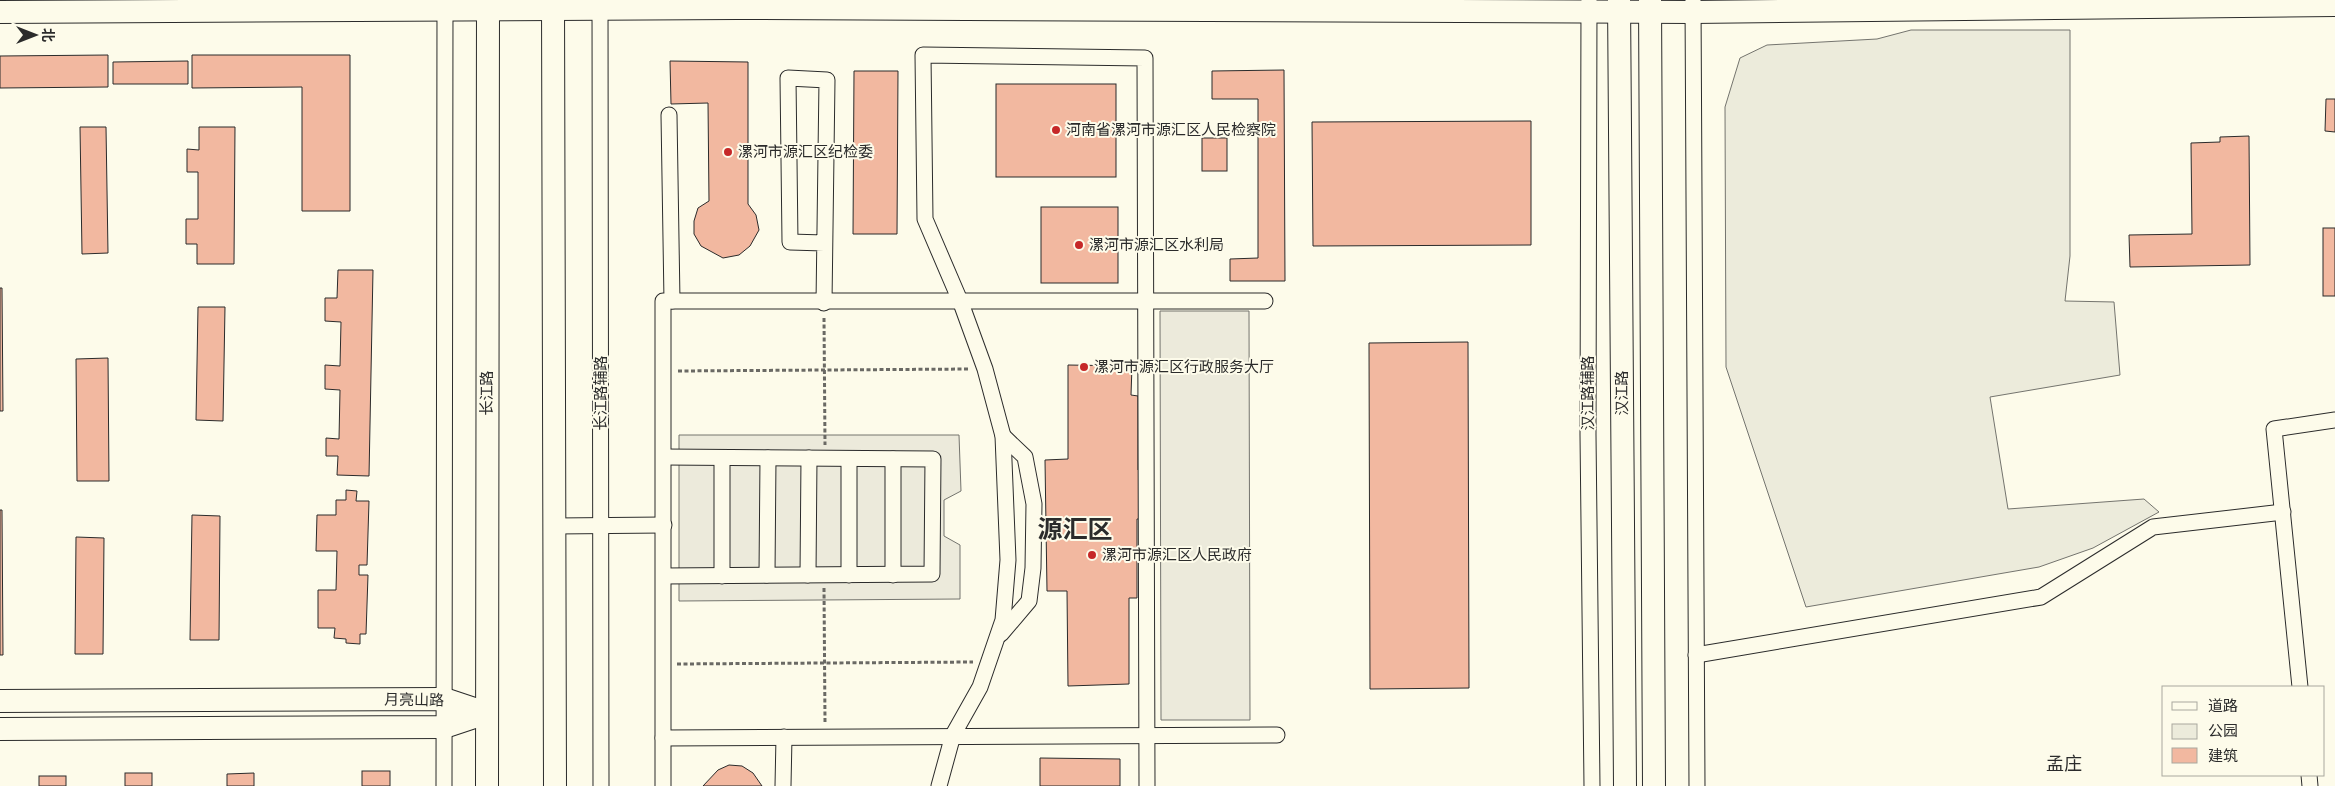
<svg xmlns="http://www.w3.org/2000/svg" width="2335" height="786" viewBox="0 0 2335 786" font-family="'Roboto Condensed','Noto Sans SC',sans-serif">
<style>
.green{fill:#ecebdb;stroke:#74746e}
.parking{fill:#eceadb;stroke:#74746e}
.building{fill:#f2b8a0;stroke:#2b2b2b}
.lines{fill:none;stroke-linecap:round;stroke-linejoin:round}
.street-casing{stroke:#2b2b2b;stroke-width:17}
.secondary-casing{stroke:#2b2b2b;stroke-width:24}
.path{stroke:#6a6964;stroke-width:3;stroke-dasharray:4 2.5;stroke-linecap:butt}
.street{stroke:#fdfbea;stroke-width:15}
.secondary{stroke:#fdfbea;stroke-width:22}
.poi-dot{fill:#c62828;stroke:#fdfbea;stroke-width:2}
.labels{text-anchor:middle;stroke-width:4;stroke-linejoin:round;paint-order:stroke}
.poi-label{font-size:15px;fill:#2b2b2b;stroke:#fdfbea;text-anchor:start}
.street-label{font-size:15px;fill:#2b2b2b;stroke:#fdfbea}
.quarter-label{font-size:18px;fill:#2b2b2b;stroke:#fdfbea}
.town-label{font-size:25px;font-weight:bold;fill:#2b2b2b;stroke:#fdfbea}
</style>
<rect width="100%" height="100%" fill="#fdfbea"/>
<!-- green -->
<polygon class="green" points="1911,30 2070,30 2070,256 2065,301 2114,302 2120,375 1990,397 2008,509 2144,499 2159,512 2093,548 2039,567 1806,607 1726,367 1725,107 1740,58 1767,45 1877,39"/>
<!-- parking -->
<g class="parking">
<polygon points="1160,311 1249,311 1250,720 1161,720"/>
<polygon points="679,435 959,435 961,491 944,500 944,536 960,545 960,599 679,601"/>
</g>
<!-- building -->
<g class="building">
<polygon points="108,55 108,87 0,88 0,56"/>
<polygon points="192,55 350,55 350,211 302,211 302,87 192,88"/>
<polygon points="188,61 188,84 113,84 113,62"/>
<polygon points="670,61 748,62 748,204 756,215 759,230 750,246 739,255 723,258 701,246 694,234 694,221 698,208 709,201 708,103 671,104"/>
<polygon points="1284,70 1285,281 1230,281 1230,259 1258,258 1258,99 1212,99 1212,71"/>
<polygon points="854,71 898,71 897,234 853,234"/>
<rect x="996" y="84" width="120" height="93"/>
<polygon points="2326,99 2335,99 2335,132 2325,131"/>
<polygon points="1531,121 1531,245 1313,246 1312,122"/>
<polygon points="80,127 106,127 108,253 82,254"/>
<polygon points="199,127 235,127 234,264 197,264 197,244 186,244 186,219 198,219 198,172 187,172 187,149 199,150"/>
<polygon points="2249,136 2250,265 2130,267 2129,235 2192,234 2191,143 2220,142 2220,137"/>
<rect x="1202" y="138" width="25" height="33"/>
<rect x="1041" y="207" width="77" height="76"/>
<rect x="2323" y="228" width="12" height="68"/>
<polygon points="338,270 373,270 369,476 337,475 338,456 326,456 326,438 339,439 340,390 325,389 325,365 340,366 341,322 325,321 325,298 337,298"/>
<polygon points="0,288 2,288 3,411 0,411"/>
<polygon points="198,307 225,307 223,421 196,420"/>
<polygon points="1468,342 1469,688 1370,689 1369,343"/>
<polygon points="108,358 109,481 77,481 76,359"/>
<polygon points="1068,365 1132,366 1131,395 1138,396 1138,470 1144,471 1143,519 1137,519 1137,598 1129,598 1129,684 1068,686 1067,591 1047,591 1045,460 1068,459"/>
<polygon points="346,490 357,491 356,501 369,501 367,565 359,565 359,575 368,575 366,634 360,634 360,644 346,643 346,639 334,638 335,628 318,628 318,590 336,590 337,551 316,551 317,515 336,515 336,500 346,500"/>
<polygon points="0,510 2,510 3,655 0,655"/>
<polygon points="192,515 220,516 219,640 190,640"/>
<polygon points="76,537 104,538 103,654 75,654"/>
<polygon points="1040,758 1120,759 1120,786 1040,786"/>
<polygon points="729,765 742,766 753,773 762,786 703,786 718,770"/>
<rect x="362" y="771" width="28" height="15"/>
<rect x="125" y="773" width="27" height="13"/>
<polygon points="254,773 254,786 227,786 227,774"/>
<rect x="39" y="776" width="27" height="10"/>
</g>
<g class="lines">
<!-- street casing -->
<g class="street-casing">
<g id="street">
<polyline points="600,0 601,786"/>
<polyline points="1589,0 1588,435 1592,786"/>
<polyline points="1693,0 1697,786"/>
<polyline points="669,115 672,301"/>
<polyline points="824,243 790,242 788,78 827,80 824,303"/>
<polyline points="664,457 933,459 932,574 664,576"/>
<polyline points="722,458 722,576"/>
<polyline points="849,459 849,575"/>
<polyline points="555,526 664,525"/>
<polyline points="767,575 768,458"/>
<polyline points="808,575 809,458"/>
<polyline points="893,575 893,459"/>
<polyline points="1001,634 1029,601 1033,568 1034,504 1025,457 1003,436"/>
<polyline points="1696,655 2041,597 2153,527 2283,512"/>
<polyline points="2300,687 2274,429 2335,420"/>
<polyline points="663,738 1277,735"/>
<polyline points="2309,775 2310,786"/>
<polyline points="444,786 445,2"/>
<polyline points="663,786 663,301 1265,301"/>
<polyline points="783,786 784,737"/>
<polyline points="939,786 953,735 980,687 1003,620 1008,560 1003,436 985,369 961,303 925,219 923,55 1145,58 1147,786"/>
</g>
</g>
<!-- secondary casing -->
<g class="secondary-casing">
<g id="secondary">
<polyline points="553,0 555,786"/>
<polyline points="1619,0 1625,786"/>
<polyline points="1650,0 1654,786"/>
<polyline points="0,12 736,8 1693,12 2335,5"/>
<polyline points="0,701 444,699 486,713"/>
<polyline points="0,729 444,727 486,713"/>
<polyline points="487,786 488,0"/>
</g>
</g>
<!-- path -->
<g class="path">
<polyline points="824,318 825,445"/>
<polyline points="678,371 970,369"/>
<polyline points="824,588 825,722"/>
<polyline points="677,664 973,662"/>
</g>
<!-- street -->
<use href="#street" class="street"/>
<!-- secondary -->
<use href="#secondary" class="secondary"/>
</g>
<!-- markers -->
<g class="poi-dot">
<circle cx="1056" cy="130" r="5"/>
<circle cx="728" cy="152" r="5"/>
<circle cx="1079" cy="245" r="5"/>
<circle cx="1084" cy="367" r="5"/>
<circle cx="1092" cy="555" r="5"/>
</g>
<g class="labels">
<!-- poi labels -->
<g class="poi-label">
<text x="1066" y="135">河南省漯河市源汇区人民检察院</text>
<text x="738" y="157">漯河市源汇区纪检委</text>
<text x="1089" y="250">漯河市源汇区水利局</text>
<text x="1094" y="372">漯河市源汇区行政服务大厅</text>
<text x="1102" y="560">漯河市源汇区人民政府</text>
</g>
<!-- street labels -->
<g class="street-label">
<text transform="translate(487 393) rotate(-90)" y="5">长江路</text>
<text transform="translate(601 393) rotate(-90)" y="5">长江路辅路</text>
<text transform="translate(1588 393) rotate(-90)" y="5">汉江路辅路</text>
<text transform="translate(1622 393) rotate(-90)" y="5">汉江路</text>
<text transform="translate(414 700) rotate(1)" y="5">月亮山路</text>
</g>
<!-- quarter labels -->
<g class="quarter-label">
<text x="2064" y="770">孟庄</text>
</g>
<!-- town labels -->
<g class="town-label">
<text x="1075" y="538">源汇区</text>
</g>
</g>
<!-- legend -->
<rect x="2162" y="686" width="162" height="90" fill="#fdfbea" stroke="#a9a89e"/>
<rect x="2172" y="702" width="25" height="8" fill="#fdfbea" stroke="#a9a89e"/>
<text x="2208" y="711" font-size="15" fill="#2b2b2b">道路</text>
<rect x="2172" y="724" width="25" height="15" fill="#ecebdb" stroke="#a9a89e"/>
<text x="2208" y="736" font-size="15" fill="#2b2b2b">公园</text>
<rect x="2172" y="748" width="25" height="15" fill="#f2b8a0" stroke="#a9a89e"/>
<text x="2208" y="761" font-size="15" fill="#2b2b2b">建筑</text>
<!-- north arrow -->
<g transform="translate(35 35) rotate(90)" stroke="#fdfbea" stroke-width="4" paint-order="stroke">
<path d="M0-4L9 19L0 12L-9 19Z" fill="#2b2b2b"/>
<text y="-8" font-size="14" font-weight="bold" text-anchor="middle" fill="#2b2b2b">北</text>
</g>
</svg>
